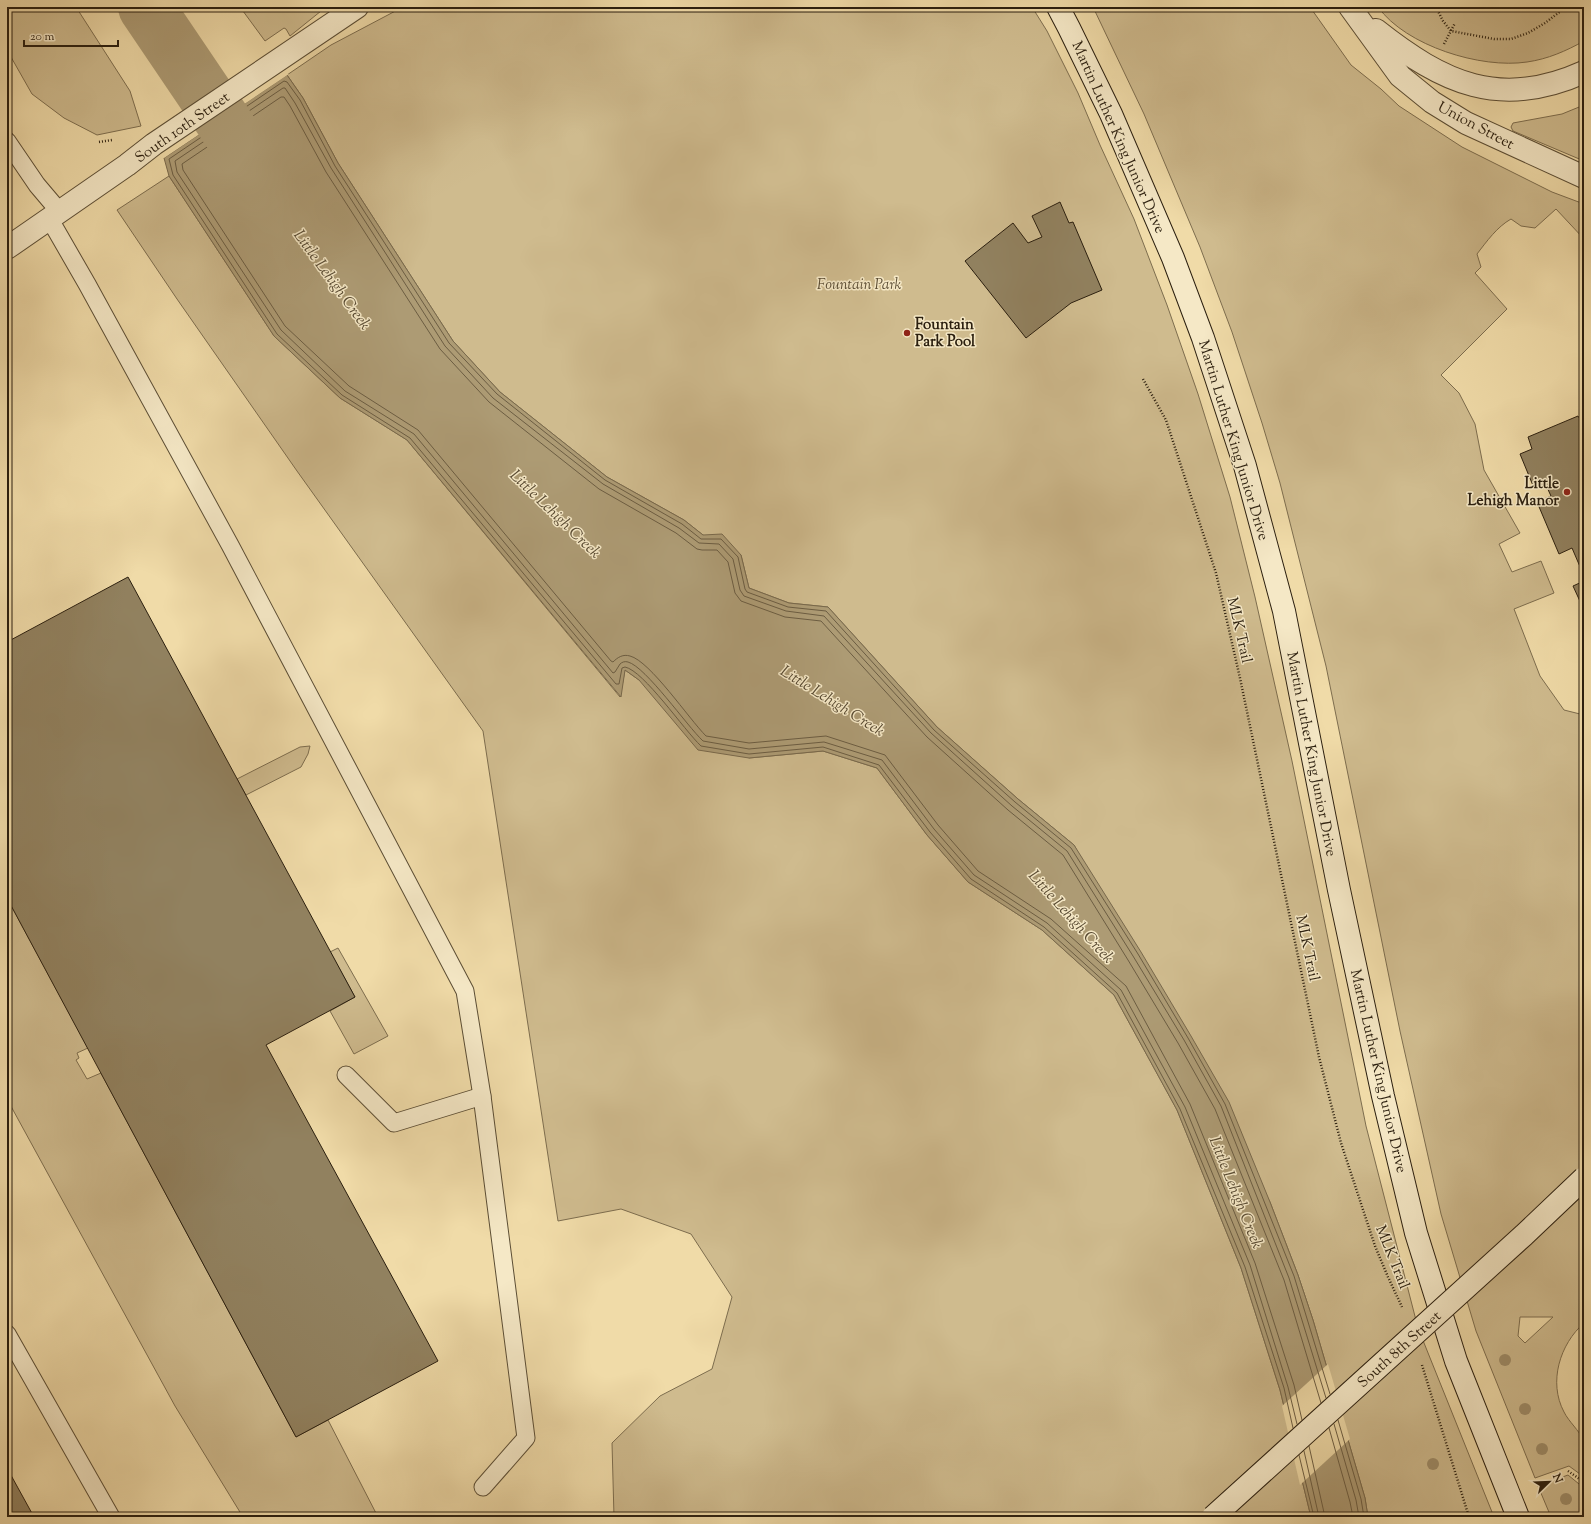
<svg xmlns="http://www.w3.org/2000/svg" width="1591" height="1524" viewBox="0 0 1591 1524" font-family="'Sorts Mill Goudy',serif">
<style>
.green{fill:#cfbb8e;stroke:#7d6d4e;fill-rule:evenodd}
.water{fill:#ad9b74;stroke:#79694c}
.pier{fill:#f0dba8}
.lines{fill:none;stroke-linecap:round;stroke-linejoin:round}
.shore{stroke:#6c5d42;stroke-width:1}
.river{stroke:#ad9b74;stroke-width:56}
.building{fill:#91815f;stroke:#2b1f0f}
.lane-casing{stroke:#5c4e35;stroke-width:19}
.street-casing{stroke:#5c4e35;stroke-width:24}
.secondary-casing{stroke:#2b1f0f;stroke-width:24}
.path{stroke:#2b1f0f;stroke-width:2.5;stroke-dasharray:1 2;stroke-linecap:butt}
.lane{stroke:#f5e8c6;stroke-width:17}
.street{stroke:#f5e8c6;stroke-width:22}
.secondary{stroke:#f5e8c6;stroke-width:22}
.secondary-bridge-casing{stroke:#2b1f0f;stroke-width:24;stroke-linecap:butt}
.secondary-bridge{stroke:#f5e8c6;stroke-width:22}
.tree{fill:#9f8d69}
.poi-dot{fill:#8f2418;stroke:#f5e8c6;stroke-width:1.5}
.labels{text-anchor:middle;stroke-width:3;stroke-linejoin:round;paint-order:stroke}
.street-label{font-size:15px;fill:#2b1f0f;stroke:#f5e8c6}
.park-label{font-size:15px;font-style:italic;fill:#5c4e35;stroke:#f5e8c6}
.poi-label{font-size:15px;font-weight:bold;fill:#2b1f0f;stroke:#f5e8c6;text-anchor:start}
.water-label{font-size:16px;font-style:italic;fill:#584a32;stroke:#f5e8c6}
</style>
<rect width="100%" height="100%" fill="#f0dba8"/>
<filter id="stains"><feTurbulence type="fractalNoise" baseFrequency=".005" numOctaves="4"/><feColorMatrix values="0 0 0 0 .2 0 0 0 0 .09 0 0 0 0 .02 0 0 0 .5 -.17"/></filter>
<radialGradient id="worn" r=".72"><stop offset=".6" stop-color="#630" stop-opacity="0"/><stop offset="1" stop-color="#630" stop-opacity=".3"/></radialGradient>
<!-- green -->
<g class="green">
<polygon points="7,7 76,7 130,91 141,126 97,135 64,118 32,94 7,50"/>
<polygon points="240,7 326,7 290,36 286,29 284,28 265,41"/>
<polygon points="403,7 1032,7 1047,31 1078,93 1100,145 1134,219 1167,305 1198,394 1230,497 1255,597 1292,761 1366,1126 1418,1328 1494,1517 1368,1517 1365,1498 1313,1320 1298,1275 1270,1202 1074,845 1018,799 937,727 828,607 789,603 749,588 741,555 703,535 684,520 607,477 500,392 453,341 338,163 303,98 287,75 331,45"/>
<path d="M1093 7H1310L1351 65 1381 89 1399 106 1462 147 1552 192 1584 204V239L1556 209 1535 228 1521 226 1511 219C1497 227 1487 241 1477 254L1481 267 1475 273 1507 309 1441 375 1459 393 1475 424 1484 470 1520 533 1499 544 1512 572 1541 561 1554 593 1514 609 1540 676 1564 710 1584 715V1323C1560 1344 1548 1382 1564 1412 1569 1422 1579 1430 1583 1440 1587 1447 1584 1468 1584 1477L1569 1466 1535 1478 1476 1331 1441 1214 1400 1031 1326 666 1280 483 1262 423 1232 332 1200 247 1144 114ZM1520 1317H1553L1525 1343 1518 1336Z"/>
<path d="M1378 7H1584V41C1566 51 1548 59 1527 62 1481 69 1406 46 1378 7Z"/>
<polygon points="1584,105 1584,161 1513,131 1511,127 1513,123 1562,114"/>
<polygon points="169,176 274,336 340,398 407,440 620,697 625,670 749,758 823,751 877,768 927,835 968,882 1042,930 1114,995 1177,1110 1241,1268 1280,1390 1311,1517 614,1517 612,1443 660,1396 712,1369 732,1297 691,1234 621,1209 558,1221 483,731 297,471 177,299 117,210"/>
<polygon points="310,746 308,754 301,767 246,795 237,779 300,747"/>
<polygon points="7,898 88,1048 77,1053 79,1058 76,1060 87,1079 101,1073 296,1437 328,1420 378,1517 243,1517 175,1406 7,1099"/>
<polygon points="338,948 388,1036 354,1054 330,1011 355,997 330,952"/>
<polygon points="1568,1475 1584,1488 1584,1517 1551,1517 1538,1486"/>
</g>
<!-- water -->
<polygon class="water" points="287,75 303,98 338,163 453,341 500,392 607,477 684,520 703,535 722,534 741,555 749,588 789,603 828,607 937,727 1018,799 1074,845 1141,952 1191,1036 1229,1102 1270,1202 1298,1275 1313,1320 1365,1498 1368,1517 1311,1517 1280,1390 1241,1268 1177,1110 1114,995 1042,930 968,882 927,835 877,768 823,751 749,758 698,750 639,680 625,670 621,697 407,440 340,398 274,336 169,176 164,158"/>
<!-- pier -->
<g class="pier">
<polygon points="286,73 289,74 164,158 162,157"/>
<polygon points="1328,1364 1350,1439 1300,1485 1282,1406"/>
</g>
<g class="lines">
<!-- shore -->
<g class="shore">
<path d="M1302 1420 1294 1385 1255 1263 1190 1104 1126 986 1051 919 978 871 938 825 885 755 826 736 749 743 706 736C689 719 650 661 630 656 623 654 618 657 613 662L611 661 418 430 349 386 285 326 183 170 182 164 281 97H284L290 106 326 172 440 349 489 402 599 489 676 533 697 549 702 550H717L728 562 735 593 741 601 785 617 821 621 927 737 1008 810 1063 855 1128 960 1178 1043 1215 1109 1284 1280 1321 1403"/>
<polyline points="1338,1420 1361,1499 1364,1517"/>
<path d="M1297 1424 1288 1387 1250 1265 1185 1107 1121 990 1047 923 974 875 934 829 882 760 824 742 749 749 703 741C687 726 646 667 628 662 625 661 622 662 620 664L615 672 613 673 414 434 345 391 281 330 177 172 175 161 283 88H285L295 103 331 168 445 346 493 398 603 484 679 528 699 543 719 544 733 559 740 590 744 596 786 611 824 616 931 733 1012 806 1067 851 1133 956 1184 1040 1221 1106 1289 1278 1326 1398"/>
<polyline points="1334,1424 1356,1500 1359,1517"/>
<path d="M1293 1428 1284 1388 1245 1267 1180 1109 1117 993 1044 927 971 879 930 832 879 765 823 747 749 754 701 746C684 730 644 671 625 667L622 668 619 684H616L410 438 342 395 277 334 173 175 169 159 284 81 287 82 300 100 335 166 449 343 497 394 605 480 682 524 701 539H721L738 557 745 589 747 592 788 607 826 611 934 730 1015 802 1071 848 1138 954 1188 1038 1225 1104 1294 1276 1330 1394"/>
<polyline points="1329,1428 1350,1502 1353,1517"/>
<polyline points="1309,1446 1325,1517"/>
<polyline points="1304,1451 1319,1517"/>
<polyline points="1299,1455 1314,1517"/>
</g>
<!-- river -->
<polyline class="river" points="146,7 265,183"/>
</g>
<!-- building -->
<g class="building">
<polygon points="1060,202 1069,223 1073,222 1102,290 1071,303 1026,338 965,261 1013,223 1028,243 1042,237 1032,216"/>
<polygon points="1578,416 1584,426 1584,576 1572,548 1559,554 1537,502 1551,496 1545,483 1534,488 1520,454 1532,449 1528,437"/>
<polygon points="128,577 355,997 266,1045 438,1361 296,1437 7,898 7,642"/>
<polygon points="1584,581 1584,610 1573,586"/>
<polygon points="7,1468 34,1517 7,1517"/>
</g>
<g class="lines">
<!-- lane casing -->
<g class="lane-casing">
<g id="lane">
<polyline points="7,141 37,185 59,211"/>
<polyline points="49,218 87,284 230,545 465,991 482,1096 526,1438 483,1487"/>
<polyline points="346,1075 394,1123 482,1096"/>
<polyline points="7,1334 111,1517"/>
</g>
</g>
<!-- street casing -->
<g class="street-casing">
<g id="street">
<polyline points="1350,7 1400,76 1432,102 1466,123 1584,177"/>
<path d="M1376 30C1443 83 1500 110 1584 72"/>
<polyline points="7,248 127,165 154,144 357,7"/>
</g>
</g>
<!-- secondary casing -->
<g class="secondary-casing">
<polyline id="secondary" points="1058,7 1069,28 1111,114 1173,258 1203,338 1245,466 1284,611 1339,890 1383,1096 1416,1233 1456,1361 1518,1517"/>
</g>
<!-- path -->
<g class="path">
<polyline points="1436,7 1443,21 1451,31 1494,39 1511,39 1528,33 1545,23 1566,7"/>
<polyline points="1444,44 1455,23"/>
<polyline points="99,142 112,140"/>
<polyline points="1143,379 1166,420 1216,573 1240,678 1319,1057 1341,1143 1375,1246 1388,1277 1402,1307"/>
<polyline points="1422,1365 1469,1517"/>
<polyline points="1568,1471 1584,1482"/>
</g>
<!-- lane -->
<use href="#lane" class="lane"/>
<!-- street -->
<use href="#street" class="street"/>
<!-- secondary -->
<use href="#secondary" class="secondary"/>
<!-- secondary-bridge casing -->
<g class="secondary-bridge-casing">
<polyline id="secondary-bridge" points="1213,1517 1524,1235 1584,1178"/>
</g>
<!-- secondary-bridge -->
<use href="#secondary-bridge" class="secondary-bridge"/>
</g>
<!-- trees -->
<g class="tree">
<circle cx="1505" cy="1360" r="6"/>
<circle cx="1525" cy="1409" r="6"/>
<circle cx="1542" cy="1449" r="6"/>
<circle cx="1433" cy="1464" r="6"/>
<circle cx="1566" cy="1499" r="6"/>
</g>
<!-- markers -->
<g class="poi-dot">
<circle cx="907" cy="333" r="4"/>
<circle cx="1567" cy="492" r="4"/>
</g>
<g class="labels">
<!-- street labels -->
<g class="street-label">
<text transform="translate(1476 125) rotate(28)" y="5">Union Street</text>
<text transform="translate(182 127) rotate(-35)" y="5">South 10th Street</text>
<text transform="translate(1119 137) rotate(66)" y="5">Martin Luther King Junior Drive</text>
<text transform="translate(1234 440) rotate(73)" y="5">Martin Luther King Junior Drive</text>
<text transform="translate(1240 630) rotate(77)" y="5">MLK Trail</text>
<text transform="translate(1312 754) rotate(79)" y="5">Martin Luther King Junior Drive</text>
<text transform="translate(1308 948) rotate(78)" y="5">MLK Trail</text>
<text transform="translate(1379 1071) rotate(77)" y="5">Martin Luther King Junior Drive</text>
<text transform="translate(1393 1257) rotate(68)" y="5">MLK Trail</text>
<text transform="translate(1399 1349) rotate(-42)" y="5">South 8th Street</text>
</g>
<!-- park labels -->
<g class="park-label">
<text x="859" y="289">Fountain Park</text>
</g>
<!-- poi labels -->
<g class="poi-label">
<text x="915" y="329">Fountain<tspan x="915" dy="17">Park Pool</tspan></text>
<text x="1559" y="488" text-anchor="end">Little<tspan x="1559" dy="17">Lehigh Manor</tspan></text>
</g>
<!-- water labels -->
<g class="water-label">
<text transform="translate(333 279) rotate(54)" y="6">Little Lehigh Creek</text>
<text transform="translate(556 513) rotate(44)" y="6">Little Lehigh Creek</text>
<text transform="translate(833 700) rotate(32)" y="6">Little Lehigh Creek</text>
<text transform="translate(1072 916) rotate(48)" y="6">Little Lehigh Creek</text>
<text transform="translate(1237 1192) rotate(68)" y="6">Little Lehigh Creek</text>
</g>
</g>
<!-- margin -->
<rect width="1591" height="1524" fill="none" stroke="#f0dba8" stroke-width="24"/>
<rect x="8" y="8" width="1575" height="1508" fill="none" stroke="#2b1f0f" stroke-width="2"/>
<rect x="12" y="12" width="1567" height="1500" fill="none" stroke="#2b1f0f"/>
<!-- north arrow -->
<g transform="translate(1549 1482) rotate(67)" stroke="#f5e8c6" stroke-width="3" paint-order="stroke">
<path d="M0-3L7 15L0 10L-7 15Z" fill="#2b1f0f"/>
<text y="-6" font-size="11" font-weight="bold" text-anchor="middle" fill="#2b1f0f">N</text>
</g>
<!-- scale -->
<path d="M24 40v6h94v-6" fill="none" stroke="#2b1f0f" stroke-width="2"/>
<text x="30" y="40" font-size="12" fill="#2b1f0f" stroke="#f5e8c6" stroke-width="3" paint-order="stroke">20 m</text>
<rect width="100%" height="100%" filter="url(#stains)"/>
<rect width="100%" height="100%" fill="url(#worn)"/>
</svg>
